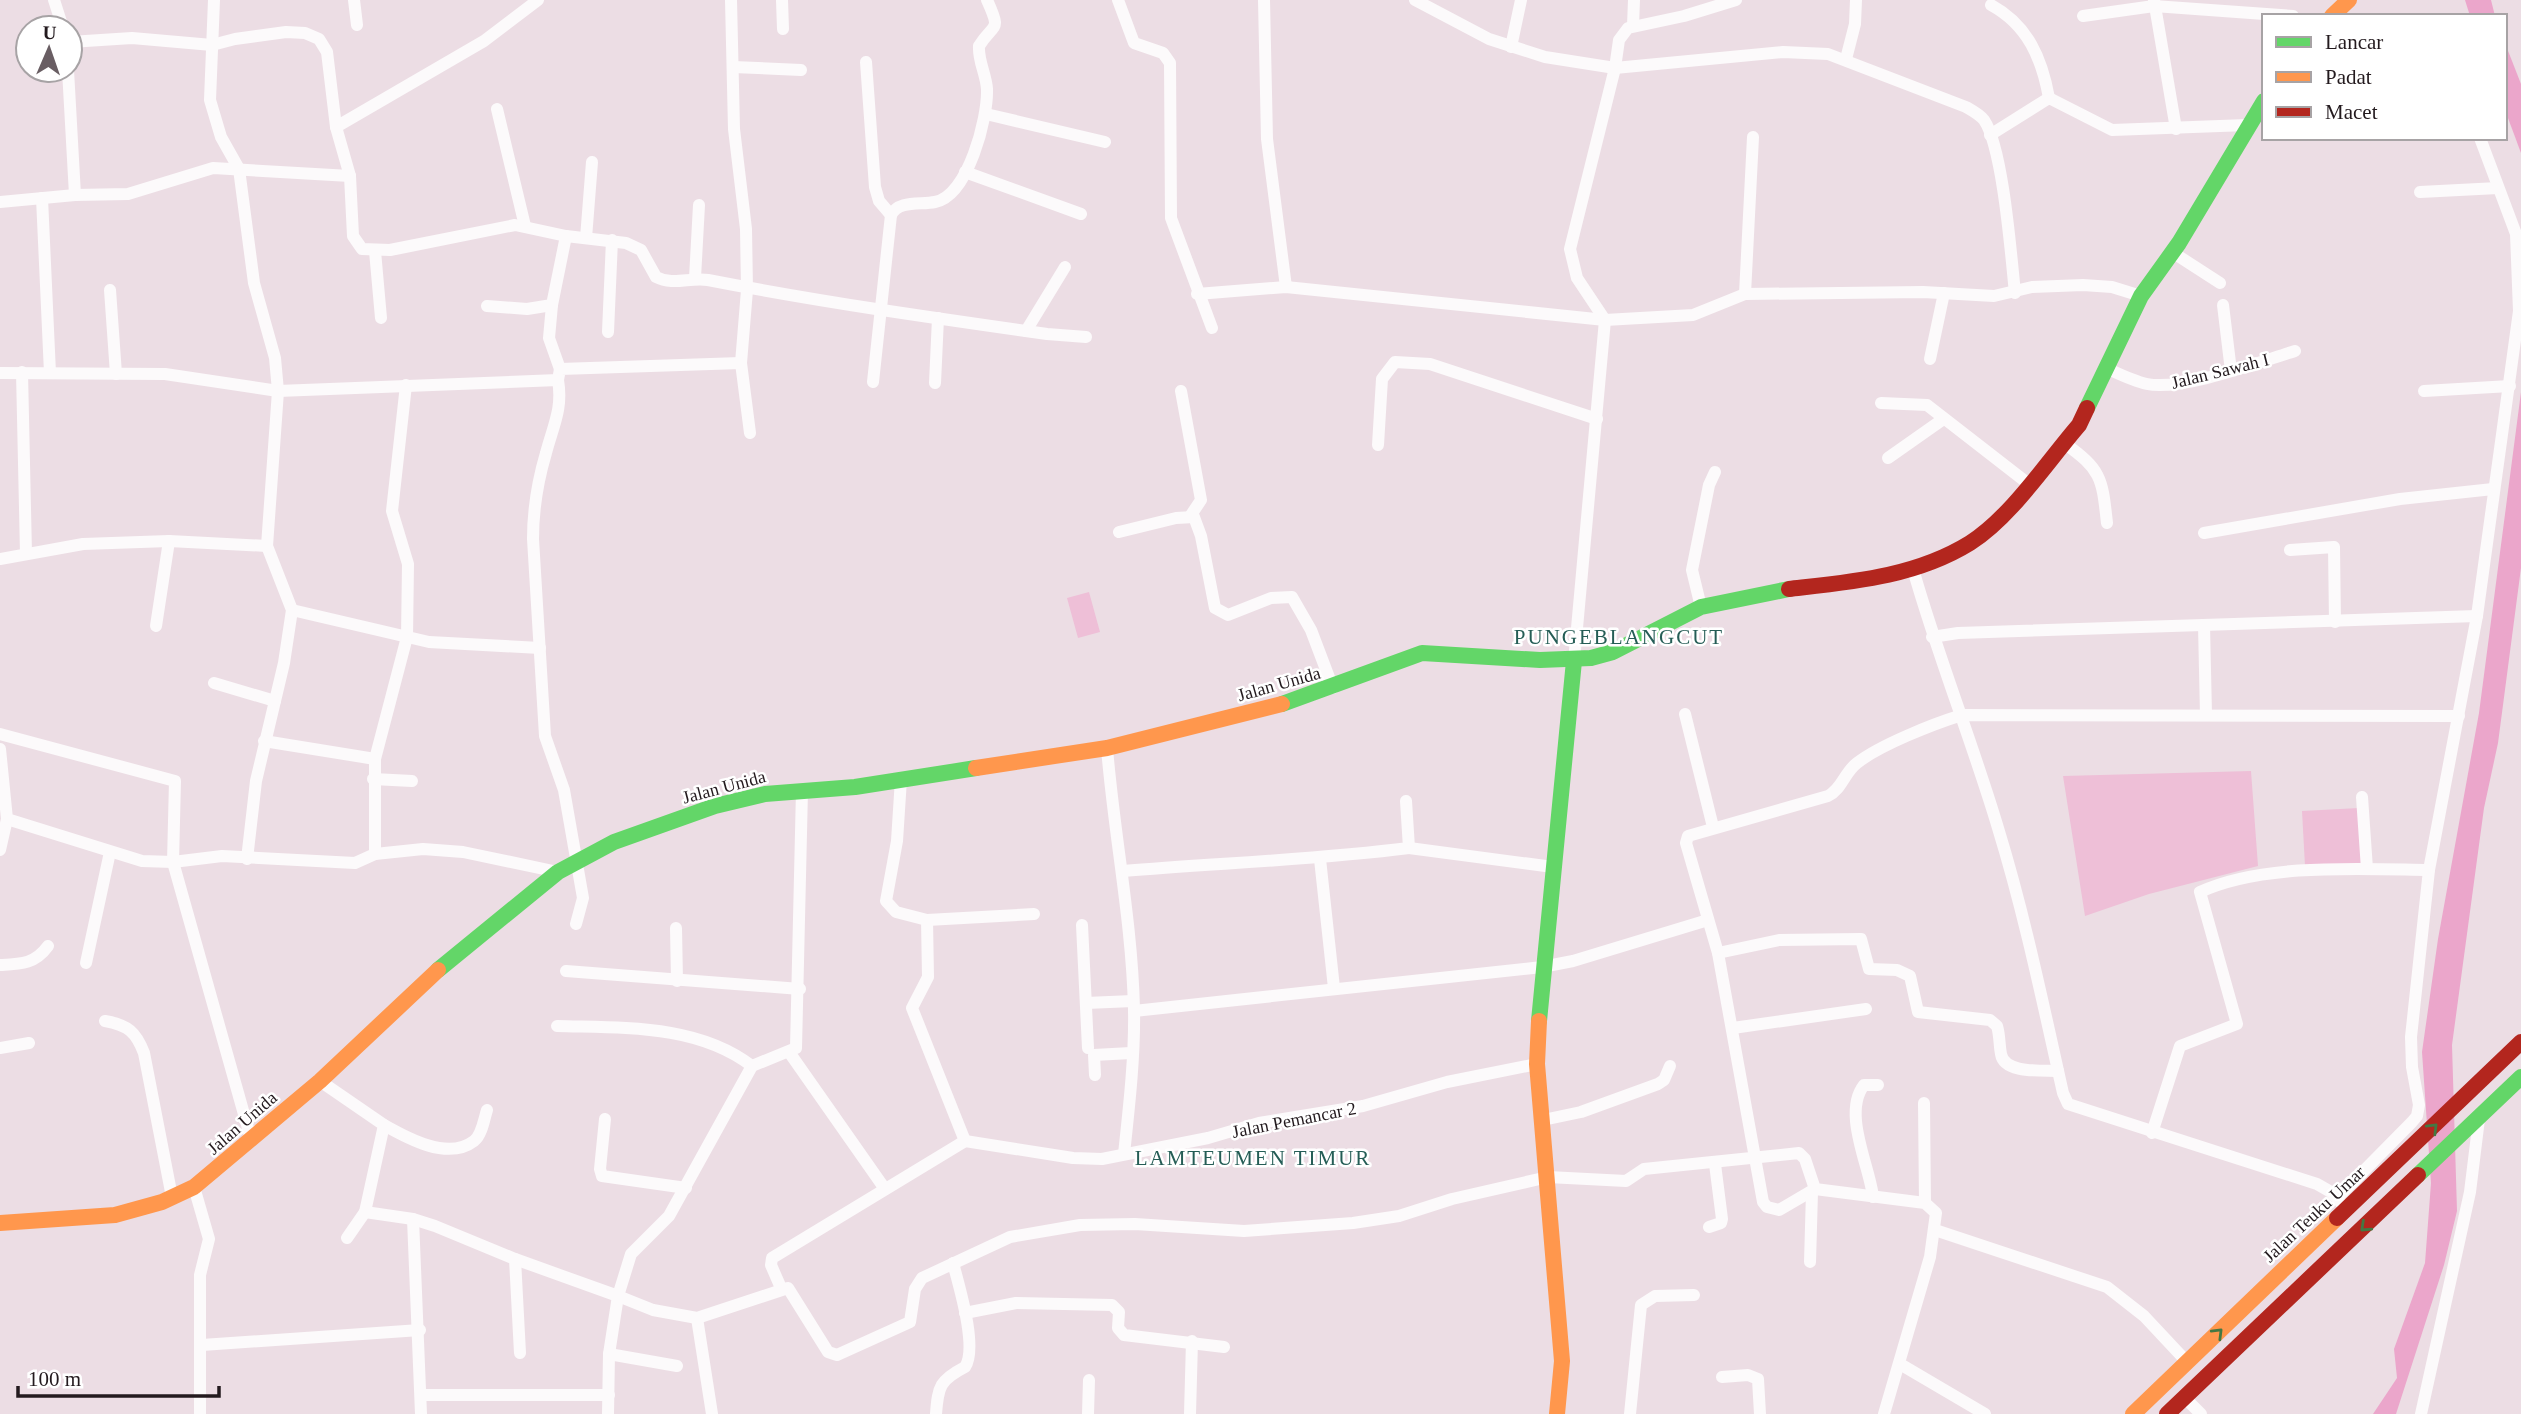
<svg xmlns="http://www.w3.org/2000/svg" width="2521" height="1414" viewBox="0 0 2521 1414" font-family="'Times New Roman',serif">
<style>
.green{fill:#eebfd7}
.water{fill:#eba6cb}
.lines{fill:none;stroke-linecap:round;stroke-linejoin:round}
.street{stroke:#fcfafb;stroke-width:12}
.fast{stroke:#63d668;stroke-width:16}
.slow{stroke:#ff974d;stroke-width:16}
.jam{stroke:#b3261e;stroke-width:16}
.oneway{stroke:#437843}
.labels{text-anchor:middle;stroke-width:5;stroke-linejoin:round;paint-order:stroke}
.street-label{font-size:18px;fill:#231a1e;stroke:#fff}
.quarter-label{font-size:21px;letter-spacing:2px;fill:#255d56;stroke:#fff}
</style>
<rect width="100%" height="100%" fill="#ecdde4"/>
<!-- green -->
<g class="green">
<polygon points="1089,592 1100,632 1078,638 1067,598"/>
<polygon points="2251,771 2258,866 2149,894 2085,916 2063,776"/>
<polygon points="2359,808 2364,864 2305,866 2302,811"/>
</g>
<!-- water -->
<g class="water">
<polygon points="2465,0 2491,0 2495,16 2470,16"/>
<polygon points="2505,43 2521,84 2521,153 2505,110"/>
<polygon points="2521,392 2521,568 2498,743 2484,808 2452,1045 2457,1211 2444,1265 2396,1414 2373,1414 2397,1378 2394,1349 2425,1263 2431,1183 2422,1052 2438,939 2479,713"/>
</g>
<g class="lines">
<!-- street -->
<g class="street">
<polyline points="54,0 63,28"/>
<polyline points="214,0 210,100 221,137 239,169 254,283 275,358 278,391 267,546 292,610 284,663 256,781 247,859"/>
<polyline points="354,0 357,25"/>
<polyline points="731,0 734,129 746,229 747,290 741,363 750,433"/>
<polyline points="782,0 783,29"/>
<polyline points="1118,0 1134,43 1163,53 1170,63 1171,218 1212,328"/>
<polyline points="1264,0 1267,139 1286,287"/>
<path d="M1415 0 1489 39 1545 57 1615 68 1783 52 1828 54 1966 107C1973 111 1979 114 1984 120 2003 148 2011 255 2015 293"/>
<polyline points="2154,0 2176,129"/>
<path d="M1991 5C2028 25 2042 59 2049 98"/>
<polyline points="2083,16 2154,6 2293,16"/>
<polyline points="1633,26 1634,0"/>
<path d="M70 42 132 38 212 45 235 39 286 32 305 33 319 39 327 52 336 127 350 176 353 236 362 249 390 250 515 225 566 236 626 243 641 250 656 277C673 286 690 277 708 280 821 302 934 318 1047 334L1086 337"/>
<polyline points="1511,47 1521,0"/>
<polyline points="1846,59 1855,24 1856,0"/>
<polyline points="866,62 875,187 879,201 891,215"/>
<polyline points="733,67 801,70"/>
<polyline points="68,70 75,195"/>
<polyline points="497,109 525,226"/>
<polyline points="986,114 1105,142"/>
<polyline points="336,127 484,41 538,0"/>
<polyline points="1990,135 2049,98 2112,130 2247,125"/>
<polyline points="965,172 1081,214"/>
<polyline points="2420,192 2498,188"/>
<polyline points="42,198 50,373"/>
<polyline points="0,202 75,195 128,194 213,168 350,176"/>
<polyline points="586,238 592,162"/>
<polyline points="375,251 381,318"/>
<polyline points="2172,252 2220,283"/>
<polyline points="695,278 699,205"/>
<polyline points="110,290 116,374"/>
<polyline points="1197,294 1286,287 1605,320 1693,315 1745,294 1923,292 1994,296 2032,287 2083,285 2112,287 2141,296"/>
<polyline points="1745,294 1753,137"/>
<polyline points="2223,305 2231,371"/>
<polyline points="487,306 527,309 552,305"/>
<polyline points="1026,331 1065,267"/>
<polyline points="608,332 612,240"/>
<polyline points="1930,359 1944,293"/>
<path d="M2106 368C2119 374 2133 381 2147 384 2183 391 2259 362 2295 351"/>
<polyline points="560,369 549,338 552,305 566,236"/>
<polyline points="22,372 26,554"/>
<polyline points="0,373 165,374 278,391 558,380 560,369 741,363"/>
<path d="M558 380C563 409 553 426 546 453 538 480 533 511 533 539L545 736 564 790 583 898 576 924"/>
<path d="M873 382 891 215C899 200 920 205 935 202 968 196 988 118 987 89 986 74 978 61 979 46 994 22 1002 33 987 0"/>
<polyline points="935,383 938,318"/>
<polyline points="1181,391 1201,500 1191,515"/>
<polyline points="2424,391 2510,386"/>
<polyline points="1881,403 1927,405 2030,485"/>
<path d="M2064 443C2102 470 2102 478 2107 523"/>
<polyline points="1378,445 1382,379 1395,362 1430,364 1597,419"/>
<polyline points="1888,458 1942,420"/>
<polyline points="1119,532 1176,518 1194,517 1201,536 1215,608 1228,615 1271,598 1292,597 1311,630 1333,688"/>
<polyline points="2204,533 2400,499 2493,489"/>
<polyline points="2290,550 2334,547 2335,622"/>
<polyline points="0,559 83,544 169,541 267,546"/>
<path d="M1913 569C1938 657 1972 741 1998 828 2025 916 2043 1004 2063 1093L2068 1104 2317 1184 2331 1192 2341 1203"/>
<polyline points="1701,607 1692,570 1709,485 1715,472"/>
<polyline points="292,610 429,642 540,648"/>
<polyline points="2204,625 2206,715"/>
<polyline points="156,626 169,541"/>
<polyline points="1932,637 1958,633 2477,616"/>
<polyline points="1574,661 1605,320 1577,278 1570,249 1615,68 1619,40 1628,28 1684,16 1736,0"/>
<polyline points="214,683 275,701"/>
<polyline points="1685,714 1713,827"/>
<polyline points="0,734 175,781 173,862 251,1139"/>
<polyline points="264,741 375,759"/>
<path d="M1107 748C1114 835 1132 921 1134 1009 1135 1055 1129 1108 1124 1154"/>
<polyline points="0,749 7,819 142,861 173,862 222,856 355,863 375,854 423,849 463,852 558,872"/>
<polyline points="373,779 412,781"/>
<polyline points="901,779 897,841 886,901 896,912 927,920 928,977 912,1008 965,1141"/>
<polyline points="2362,797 2367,869"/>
<polyline points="1409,848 1553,867"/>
<polyline points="0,850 7,819"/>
<polyline points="375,854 375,759 407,637 408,564 392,511 406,385"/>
<polyline points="1320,859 1334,988"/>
<path d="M1123 871C1219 863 1314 860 1409 848L1406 801"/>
<polyline points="927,920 1034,914"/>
<polyline points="1082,925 1088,1048"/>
<polyline points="676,928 677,981"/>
<path d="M1718 953 1779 940 1861 939 1869 969 1897 970 1910 976 1918 1012 1990 1020 1997 1026C2000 1036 1999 1044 2001 1054 2004 1074 2043 1070 2058 1071"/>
<polyline points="86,963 110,852"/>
<path d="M0 965C21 964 35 964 48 946"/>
<polyline points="566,971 800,989"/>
<polyline points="1086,1003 1133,1001"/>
<polyline points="1134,1011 1542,967 1573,961 1708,920"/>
<path d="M105 1021C128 1025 136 1032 144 1053L172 1197"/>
<path d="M557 1026C624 1028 697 1024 752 1066"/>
<polyline points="1733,1028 1866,1009"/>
<polyline points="0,1048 29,1043"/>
<polyline points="789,1052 885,1189"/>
<polyline points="1095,1075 1094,1055 1131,1053"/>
<polyline points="320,1081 384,1125 365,1212 413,1219 435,1226 515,1259 618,1296 653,1310 697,1318 788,1288 828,1352 837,1355 910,1322 915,1289 922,1278 1010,1237 1080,1225 1135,1224 1244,1231 1353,1223 1399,1216 1452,1199 1548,1177 1626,1181 1644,1169 1799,1153 1805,1159 1815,1189 1925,1203 1936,1213 1930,1257 1884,1414"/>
<polyline points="1924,1103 1925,1203"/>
<polyline points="605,1119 600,1169 602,1176 686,1188"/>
<polyline points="1543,1120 1581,1112 1658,1084 1664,1080 1670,1066"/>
<path d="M384 1125C407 1138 448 1161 474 1141 482 1135 484 1119 487 1110"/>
<path d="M2152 1133 2180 1046 2237 1024 2200 892C2262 863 2361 869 2429 870"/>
<polyline points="965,1141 1073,1158 1102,1159 1208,1138 1259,1123 1363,1106 1447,1082 1537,1064"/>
<polyline points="194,1187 209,1239 200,1275 200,1414"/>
<path d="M1815 1189 1779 1210 1767 1207 1763 1202 1718 953 1686 843 1688 836 1828 796C1842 789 1844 773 1857 763 1880 745 1933 724 1962 715L2459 716"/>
<path d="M1873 1197C1870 1167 1842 1113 1864 1085H1878"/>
<polyline points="2338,1197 2412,1122 2417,1116 2419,1105 2412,1067 2411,1037 2429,870 2477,616 2519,311 2516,234 2480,138"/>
<polyline points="413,1219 421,1414"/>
<polyline points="1709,1227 1721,1223 1722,1219 1715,1164"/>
<polyline points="1935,1230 2107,1287 2144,1316 2188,1363"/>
<polyline points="347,1238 365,1212"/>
<polyline points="515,1259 520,1353"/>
<polyline points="1810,1262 1812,1192"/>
<polyline points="781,1288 771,1265 772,1258 965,1141"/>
<polyline points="965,1313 1016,1303 1112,1305 1119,1312 1118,1328 1124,1335 1224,1347"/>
<polyline points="697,1318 712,1414"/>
<polyline points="202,1345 420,1330"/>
<polyline points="609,1354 677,1366"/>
<polyline points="1900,1364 1985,1414"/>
<polyline points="1722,1377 1748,1375 1758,1379 1760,1414"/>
<polyline points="421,1395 609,1395"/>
<polyline points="2184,1397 2201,1414"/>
<polyline points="608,1414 609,1354 618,1296 631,1254 669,1216 752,1066 796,1048 802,790"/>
<path d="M936 1414C938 1386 940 1380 965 1367 978 1348 959 1286 953 1263"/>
<polyline points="1088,1414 1089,1380"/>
<polyline points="1190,1414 1192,1341"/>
<polyline points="1630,1414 1641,1305 1655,1296 1694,1295"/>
<polyline points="2421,1414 2470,1192 2479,1119"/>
</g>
<!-- fast -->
<g class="fast">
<polyline points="2087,408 2141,296 2179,243 2264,101"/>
<polyline points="1282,704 1422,653 1540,660 1591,658 1613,652 1701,607 1789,589"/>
<polyline points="438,970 558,872 614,842 715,806 765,794 855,787 976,768"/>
<polyline points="1539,1021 1574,661"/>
<polyline points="2418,1175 2521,1077"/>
</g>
<!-- slow -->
<g class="slow">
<polyline points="2332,16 2349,0"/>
<polyline points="976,768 1107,748 1282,704"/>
<polyline points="1539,1021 1537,1064 1562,1361 1557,1414"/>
<polyline points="0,1223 115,1215 162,1202 194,1187 320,1081 438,970"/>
<polyline points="2133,1414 2337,1218"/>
</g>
<!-- jam -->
<g class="jam">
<path d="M1789 589C1851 582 1915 577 1970 543 2011 517 2047 462 2079 425L2087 408"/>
<polyline points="2337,1218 2521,1042"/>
<polyline points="2167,1414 2418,1175"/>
</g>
</g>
<!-- one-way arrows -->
<defs><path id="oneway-chevron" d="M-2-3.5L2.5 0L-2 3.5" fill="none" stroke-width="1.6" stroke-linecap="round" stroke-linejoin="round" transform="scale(1.75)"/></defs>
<g class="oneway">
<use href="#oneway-chevron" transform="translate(2433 1128) rotate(-45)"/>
<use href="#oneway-chevron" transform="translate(2365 1227) rotate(137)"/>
<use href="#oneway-chevron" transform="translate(2218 1333) rotate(-45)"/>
</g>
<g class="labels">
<!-- street labels -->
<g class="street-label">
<text transform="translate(2220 371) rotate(-14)" y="6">Jalan Sawah I</text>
<text transform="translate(1279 684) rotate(-16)" y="6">Jalan Unida</text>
<text transform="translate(724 787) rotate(-15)" y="6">Jalan Unida</text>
<text transform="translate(1294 1120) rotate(-11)" y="6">Jalan Pemancar 2</text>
<text transform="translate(242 1123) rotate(-41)" y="6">Jalan Unida</text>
<text transform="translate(2314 1214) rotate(-43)" y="6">Jalan Teuku Umar</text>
</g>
<!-- quarter labels -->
<g class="quarter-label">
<text x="1619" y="644">PUNGEBLANGCUT</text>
<text x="1253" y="1165">LAMTEUMEN TIMUR</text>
</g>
</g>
<!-- legend -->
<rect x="2262" y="14" width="245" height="126" fill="#ffffff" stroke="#a7a3a5" stroke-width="2"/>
<rect x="2276" y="37" width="35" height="10" fill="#63d668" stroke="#a7a3a5" stroke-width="2"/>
<text x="2325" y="49" font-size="21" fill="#231a1e">Lancar</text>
<rect x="2276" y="72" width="35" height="10" fill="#ff974d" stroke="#a7a3a5" stroke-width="2"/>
<text x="2325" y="84" font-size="21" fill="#231a1e">Padat</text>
<rect x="2276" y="107" width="35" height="10" fill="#b3261e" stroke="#a7a3a5" stroke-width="2"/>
<text x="2325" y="119" font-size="21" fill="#231a1e">Macet</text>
<!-- north arrow -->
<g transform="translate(49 49) rotate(2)"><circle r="33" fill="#ffffff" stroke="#a7a3a5" stroke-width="2"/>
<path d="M0-5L12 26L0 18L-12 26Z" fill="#695e63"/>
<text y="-10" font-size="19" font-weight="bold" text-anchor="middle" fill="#231a1e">U</text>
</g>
<!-- scale -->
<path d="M18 1386v10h201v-10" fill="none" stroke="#231a1e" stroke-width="3.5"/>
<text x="28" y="1386" font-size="21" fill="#231a1e" stroke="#ffffff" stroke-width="5" paint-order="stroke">100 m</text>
</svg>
